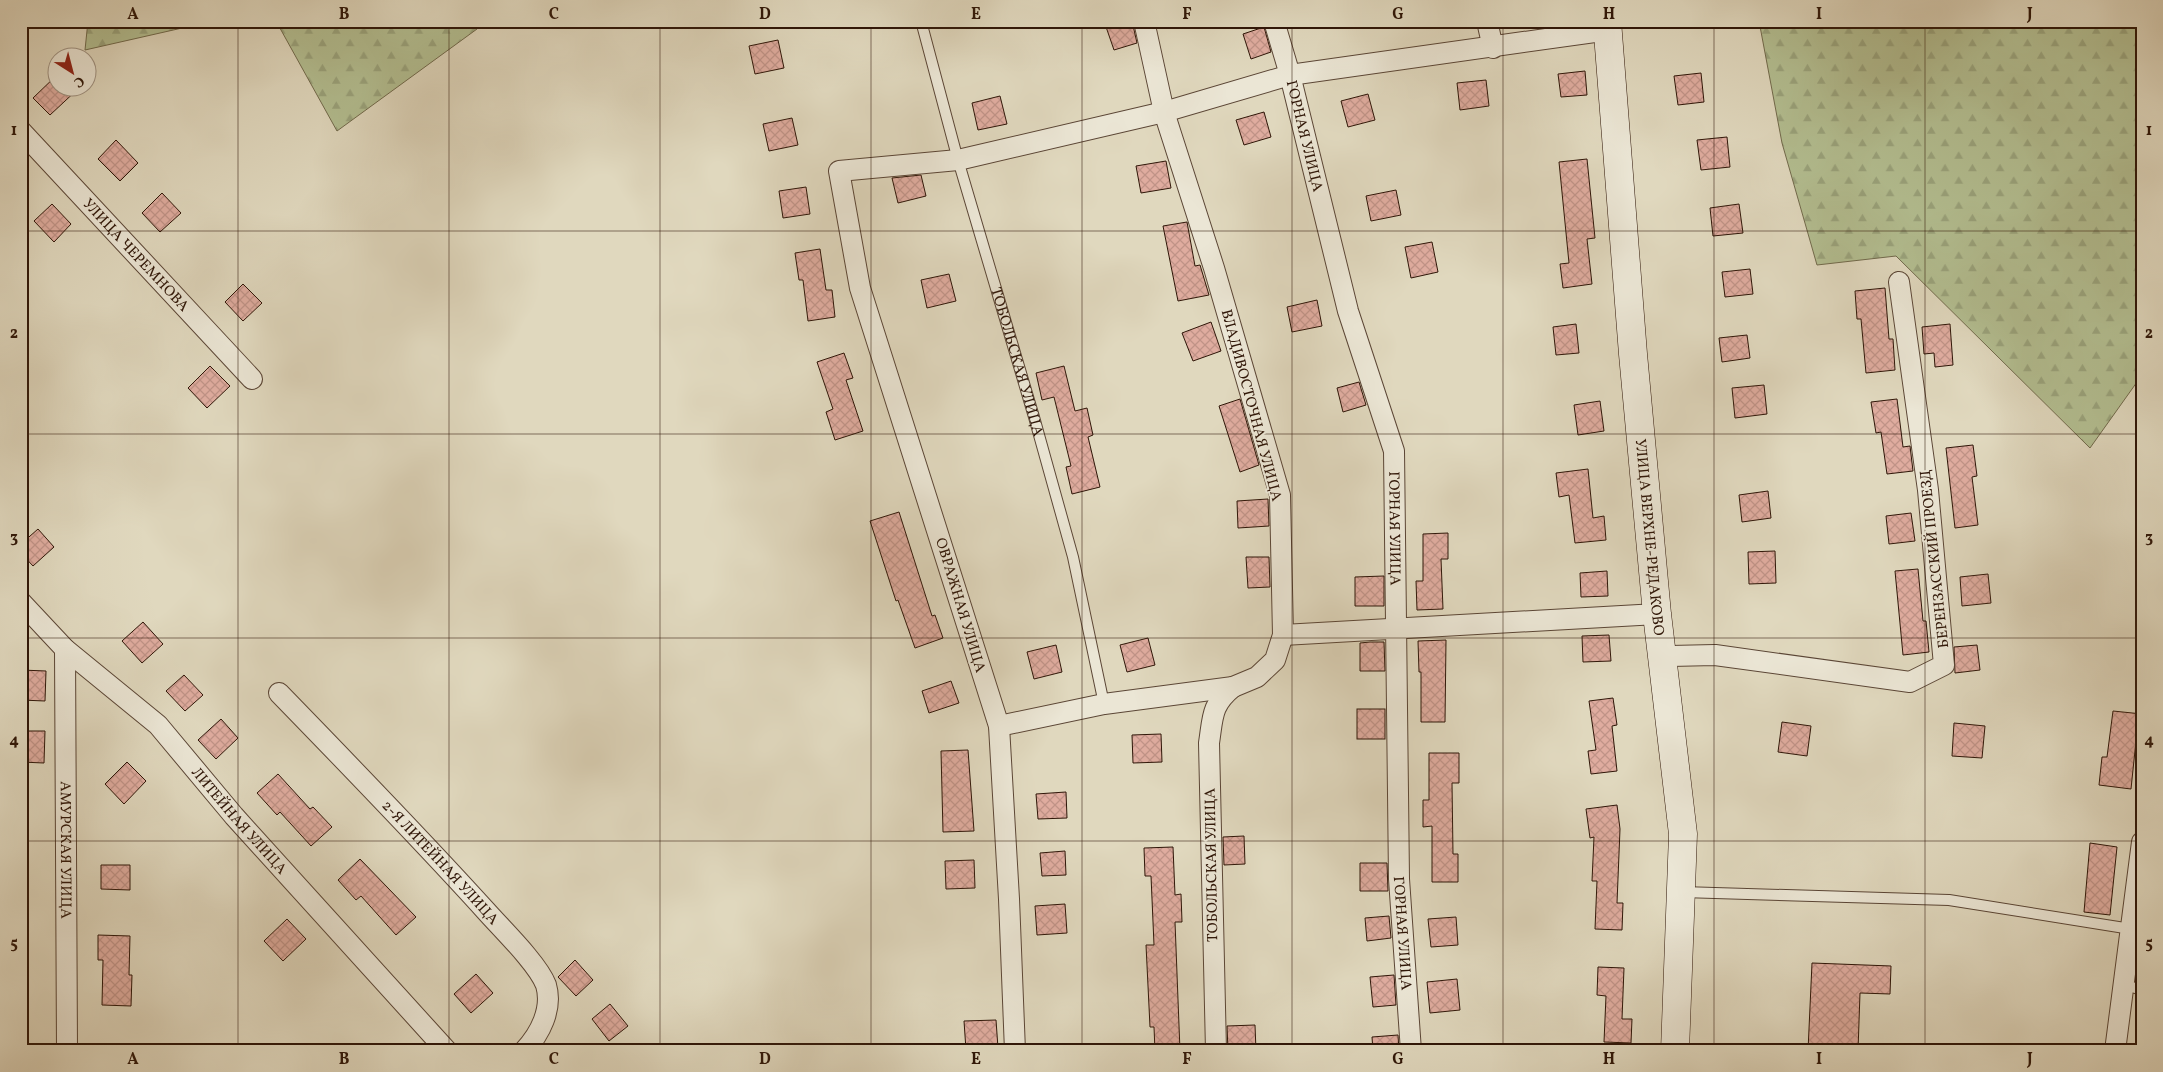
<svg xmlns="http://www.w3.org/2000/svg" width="2163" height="1072" viewBox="0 0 2163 1072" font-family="Vollkorn,serif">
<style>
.forest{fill:url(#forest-firs);stroke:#716a4c}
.building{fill:url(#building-cross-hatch);stroke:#2f1608}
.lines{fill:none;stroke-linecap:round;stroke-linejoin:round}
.lane-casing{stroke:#5b4636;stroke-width:12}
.street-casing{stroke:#5b4636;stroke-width:22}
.secondary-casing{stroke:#2f1608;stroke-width:29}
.lane{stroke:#ebe6d5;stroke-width:10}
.street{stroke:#ebe6d5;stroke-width:20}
.secondary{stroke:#ebe6d5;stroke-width:28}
.grid{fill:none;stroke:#2f1608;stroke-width:1;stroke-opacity:0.55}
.labels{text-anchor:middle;stroke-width:4;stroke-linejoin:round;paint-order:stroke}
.street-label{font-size:15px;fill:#2f1608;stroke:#ebe6d5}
.neatline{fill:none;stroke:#2f1608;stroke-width:2}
.grid-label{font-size:16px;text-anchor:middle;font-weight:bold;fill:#2f1608}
</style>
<defs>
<pattern id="forest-firs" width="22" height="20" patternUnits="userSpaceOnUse" patternTransform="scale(1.25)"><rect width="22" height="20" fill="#b3be91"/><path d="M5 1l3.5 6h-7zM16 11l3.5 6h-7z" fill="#9aa37c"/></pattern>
<pattern id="building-cross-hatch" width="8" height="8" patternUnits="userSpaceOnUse" patternTransform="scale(1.25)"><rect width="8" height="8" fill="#dfac9f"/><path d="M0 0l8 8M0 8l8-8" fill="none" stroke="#c09387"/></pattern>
</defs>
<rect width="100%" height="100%" fill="#e0d8be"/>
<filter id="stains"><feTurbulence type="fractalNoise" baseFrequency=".004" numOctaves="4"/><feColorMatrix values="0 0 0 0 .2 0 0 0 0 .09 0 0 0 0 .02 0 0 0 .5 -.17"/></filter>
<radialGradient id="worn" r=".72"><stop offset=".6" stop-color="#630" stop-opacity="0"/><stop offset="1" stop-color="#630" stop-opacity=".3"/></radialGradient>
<!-- forest -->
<g class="forest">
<polygon points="88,21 213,21 85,50"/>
<polygon points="276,21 472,21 477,29 337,131"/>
<polygon points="1759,21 2142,21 2142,375 2090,448 1896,256 1817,265 1782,143"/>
</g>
<!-- building -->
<g class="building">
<polygon points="1104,21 1132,21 1137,43 1114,50"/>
<polygon points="1264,27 1271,52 1251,59 1243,34"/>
<polygon points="778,40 784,68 755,74 749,46"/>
<polygon points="1585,71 1587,95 1561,97 1558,74"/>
<polygon points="1701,73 1704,102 1678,105 1674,76"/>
<polygon points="58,74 58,88 79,88 50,115 33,98"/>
<polygon points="1486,80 1489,106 1460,110 1457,83"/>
<polygon points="1368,94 1375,120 1348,127 1341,101"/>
<polygon points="1000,96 1007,124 978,130 972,103"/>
<polygon points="1264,112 1271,137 1244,145 1236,120"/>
<polygon points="792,118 798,145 769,151 763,124"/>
<polygon points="1727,137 1730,167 1701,170 1697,140"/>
<polygon points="116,140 138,163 120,181 98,159"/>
<polygon points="1587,159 1595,238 1587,239 1592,284 1563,288 1560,264 1569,263 1559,162"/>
<polygon points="1166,161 1171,188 1141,193 1136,166"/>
<polygon points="921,175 926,196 898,203 892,178"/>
<polygon points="806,187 810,214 783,218 779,191"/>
<polygon points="1396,190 1401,215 1371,221 1366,196"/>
<polygon points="162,193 181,213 160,232 142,213"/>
<polygon points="52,204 71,224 54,242 34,221"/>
<polygon points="1739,204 1743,233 1713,236 1710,208"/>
<polygon points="1187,222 1195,266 1200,265 1209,295 1178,301 1163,226"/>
<polygon points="1432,242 1438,272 1411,278 1405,247"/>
<polygon points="820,249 826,290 832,290 835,317 808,321 803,280 799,280 795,253"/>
<polygon points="1750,269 1753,294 1725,297 1722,272"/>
<polygon points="949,274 956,301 927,308 921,280"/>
<polygon points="243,284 262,303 243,321 225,302"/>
<polygon points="1885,288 1889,339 1893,339 1895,370 1866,373 1861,319 1857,319 1855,291"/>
<polygon points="1317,300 1322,326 1292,332 1287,307"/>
<polygon points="1211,322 1221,351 1193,361 1182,333"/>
<polygon points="1576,324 1579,353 1556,355 1553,327"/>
<polygon points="1950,324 1953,365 1935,367 1934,353 1924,354 1922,327"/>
<polygon points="1747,335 1750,358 1722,362 1719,338"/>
<polygon points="844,353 853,378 846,380 863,431 835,440 826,412 833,409 817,362"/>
<polygon points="210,366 230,386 207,408 188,388"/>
<polygon points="1064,366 1075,411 1087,408 1093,435 1088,437 1100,487 1072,494 1066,467 1071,466 1054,397 1042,400 1036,373"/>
<polygon points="1359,382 1366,405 1343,412 1337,388"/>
<polygon points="1764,385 1767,414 1735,418 1732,388"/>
<polygon points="1240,399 1259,465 1240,472 1219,406"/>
<polygon points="1897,399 1903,447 1910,446 1913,471 1887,474 1881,432 1876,433 1871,402"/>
<polygon points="1600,401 1604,431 1578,435 1574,405"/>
<polygon points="1973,445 1977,476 1972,477 1978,525 1955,528 1946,448"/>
<polygon points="1588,469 1593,518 1604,516 1606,540 1575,543 1569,495 1559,497 1556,473"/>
<polygon points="1768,491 1771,518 1742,522 1739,495"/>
<polygon points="1268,499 1269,526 1238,528 1237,501"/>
<polygon points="899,512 932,616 935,615 943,638 915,648 898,600 896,601 870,521"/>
<polygon points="1911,513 1915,541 1889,544 1886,516"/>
<polygon points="38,529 54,547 33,566 21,553 21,544"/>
<polygon points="1448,533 1448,559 1441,559 1443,609 1417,610 1416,581 1423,581 1423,534"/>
<polygon points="1775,551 1776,583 1749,584 1748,552"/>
<polygon points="1246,557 1269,557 1270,587 1248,588"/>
<polygon points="1918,569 1923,621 1926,621 1929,652 1903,655 1895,571"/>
<polygon points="1607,571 1608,596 1581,597 1580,573"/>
<polygon points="1988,574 1991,603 1962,606 1960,577"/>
<polygon points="1384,576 1384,606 1355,606 1355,577"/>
<polygon points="143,622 163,644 142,663 122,641"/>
<polygon points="1609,635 1611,661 1583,662 1582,636"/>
<polygon points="1148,638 1155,665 1127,672 1120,645"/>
<polygon points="1446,640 1445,722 1421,722 1421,672 1419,672 1418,641"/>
<polygon points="1370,642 1384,642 1385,671 1360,671 1360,643"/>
<polygon points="1056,645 1062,672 1034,679 1027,652"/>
<polygon points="1977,645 1980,670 1955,673 1954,647"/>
<polygon points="21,670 46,671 45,701 21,700"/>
<polygon points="184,675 203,695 185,711 166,691"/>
<polygon points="951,681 959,703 929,713 922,691"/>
<polygon points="1613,698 1617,725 1612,726 1617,771 1591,774 1588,751 1596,750 1589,701"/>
<rect x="1357" y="709" width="28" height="30"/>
<polygon points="2113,711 2142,714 2139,741 2136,741 2131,789 2099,785 2102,757 2107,757"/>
<polygon points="221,719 238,738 216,759 198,740"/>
<polygon points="1782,722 1811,726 1807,756 1778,752"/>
<polygon points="1954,723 1985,726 1982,758 1952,756"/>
<polygon points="21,731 45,731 44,763 21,762"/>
<polygon points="1161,734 1162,762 1133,763 1132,735"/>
<polygon points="968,750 974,831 943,832 941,751"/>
<polygon points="1429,753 1459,753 1459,783 1452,783 1453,854 1458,854 1458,882 1432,882 1432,826 1423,827 1423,800 1429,800"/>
<polygon points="127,762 146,781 124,804 105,784"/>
<polygon points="278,774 310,809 313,807 332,827 311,846 280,812 277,815 257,793"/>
<polygon points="1066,792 1067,818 1038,819 1036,794"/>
<polygon points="1617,805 1620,829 1617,903 1623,903 1622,930 1595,929 1597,881 1592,881 1594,837 1590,838 1586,809"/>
<polygon points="1244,836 1245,864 1224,865 1223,837"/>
<polygon points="2090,843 2117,847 2110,915 2084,912"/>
<polygon points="1173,847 1175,895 1181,894 1182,922 1175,922 1180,1051 1155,1051 1154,1027 1150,1027 1146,945 1154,945 1151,876 1145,876 1144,848"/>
<polygon points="1065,851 1066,875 1042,876 1040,853"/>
<polygon points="360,859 416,917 396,935 361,896 356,900 338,880"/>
<polygon points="974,860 975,888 946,889 945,861"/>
<polygon points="1360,863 1387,863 1388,891 1360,891"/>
<polygon points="101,865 130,865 130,890 101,889"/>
<polygon points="1065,904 1067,933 1037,935 1035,906"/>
<polygon points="1389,916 1391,938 1367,941 1365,918"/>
<polygon points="1456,917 1458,945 1431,947 1428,919"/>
<polygon points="287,919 306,939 283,961 264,941"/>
<polygon points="98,935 130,936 129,975 132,975 131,1006 102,1005 103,960 98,960"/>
<polygon points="575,960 593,980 576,996 558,977"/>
<polygon points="1812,963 1891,966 1890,994 1860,993 1858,1051 1808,1051"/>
<polygon points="1598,967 1624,968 1622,1019 1632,1019 1631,1043 1604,1042 1606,996 1597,995"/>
<polygon points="476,974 493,993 471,1013 454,994"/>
<polygon points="1394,975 1396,1005 1373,1007 1370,977"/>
<polygon points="1457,979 1460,1010 1430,1013 1427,982"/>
<polygon points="610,1004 628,1026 609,1041 592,1019"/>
<polygon points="996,1020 998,1048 966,1050 964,1021"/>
<polygon points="1255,1025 1256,1051 1228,1051 1227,1026"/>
<polygon points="1398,1035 1399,1051 1373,1051 1372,1037"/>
</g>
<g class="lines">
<!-- lane casing -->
<g class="lane-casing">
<g id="lane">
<path id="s1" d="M921 21 958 160 1034 417 1073 557 1104 704"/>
<polyline points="1682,892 1949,900 2131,929"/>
<polyline points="2125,985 2142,990"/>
</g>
</g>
<!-- street casing -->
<g class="street-casing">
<g id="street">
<path id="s2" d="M1274 21 1290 75 1348 311 1394 451 1399 879 1411 1051"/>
<polyline points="1487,21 1493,48"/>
<path id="s3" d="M21 131 252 379"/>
<path id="s4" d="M21 602 65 649 158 725 234 816 447 1051"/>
<polyline points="1283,635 1657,614"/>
<polyline points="1661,647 1670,656 1715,655 1910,682 1944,665 1928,490 1899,282"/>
<path id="s5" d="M65 649 67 1051"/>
<path id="s6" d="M279 693C349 765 419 837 486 911 502 929 538 964 546 985 553 1009 540 1034 524 1051"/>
<polyline points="999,726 1104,704 1233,687 1257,677 1275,660 1283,635 1280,495 1214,268 1164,112 1144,21"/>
<polyline points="1015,1051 1009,899 999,726 860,288 839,171 958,160 1164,112 1290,75 1609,30"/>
<path d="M1216 1051 1209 743C1213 717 1211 705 1233 687"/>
<polyline points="2115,1051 2142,842"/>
</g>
</g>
<!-- secondary casing -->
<g class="secondary-casing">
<g id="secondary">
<path id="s7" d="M1607 21 1633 354 1657 614 1683 834 1675 1051"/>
</g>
</g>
<!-- lane -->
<use href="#lane" class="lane"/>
<!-- street -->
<use href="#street" class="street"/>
<!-- secondary -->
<use href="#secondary" class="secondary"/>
</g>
<!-- grid -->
<path class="grid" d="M238 21V1051M449 21V1051M660 21V1051M871 21V1051M1082 21V1051M1292 21V1051M1503 21V1051M1714 21V1051M1925 21V1051M21 231H2142M21 434H2142M21 638H2142M21 841H2142"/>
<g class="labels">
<!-- street labels -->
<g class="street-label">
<text dy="5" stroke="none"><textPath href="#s2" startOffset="119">ГОРНАЯ УЛИЦА</textPath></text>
<text dy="5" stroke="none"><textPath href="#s3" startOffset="169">УЛИЦА ЧЕРЕМНОВА</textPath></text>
<text dy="5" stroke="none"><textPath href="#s1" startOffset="354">ТОБОЛЬСКАЯ УЛИЦА</textPath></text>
<text transform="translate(1252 405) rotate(75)" y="5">ВЛАДИВОСТОЧНАЯ УЛИЦА</text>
<text dy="5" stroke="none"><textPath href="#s2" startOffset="524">ГОРНАЯ УЛИЦА</textPath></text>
<text dy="5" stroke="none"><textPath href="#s7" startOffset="518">УЛИЦА ВЕРХНЕ-РЕДАКОВО</textPath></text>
<text transform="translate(1934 559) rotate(-96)" y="5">БЕРЕНЗАССКИЙ ПРОЕЗД</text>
<text transform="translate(961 605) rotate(73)" y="5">ОВРАЖНАЯ УЛИЦА</text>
<text dy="5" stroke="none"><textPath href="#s4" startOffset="310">ЛИТЕЙНАЯ УЛИЦА</textPath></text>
<text dy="5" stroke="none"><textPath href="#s5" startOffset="201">АМУРСКАЯ УЛИЦА</textPath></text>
<text dy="5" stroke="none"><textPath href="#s6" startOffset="234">2-Я ЛИТЕЙНАЯ УЛИЦА</textPath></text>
<text transform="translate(1211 865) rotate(-91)" y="5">ТОБОЛЬСКАЯ УЛИЦА</text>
<text dy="5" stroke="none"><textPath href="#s2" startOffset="929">ГОРНАЯ УЛИЦА</textPath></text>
</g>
</g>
<!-- margin -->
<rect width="2163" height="1072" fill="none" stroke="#e0d8be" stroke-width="55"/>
<!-- north arrow -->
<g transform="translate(72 72) rotate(144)"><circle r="24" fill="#ebe6d5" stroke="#a09383"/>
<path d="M0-4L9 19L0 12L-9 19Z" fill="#8f2418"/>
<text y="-8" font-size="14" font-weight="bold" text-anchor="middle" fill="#2f1608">С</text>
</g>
<rect x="28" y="28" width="2108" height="1016" class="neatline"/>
<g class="grid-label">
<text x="133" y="19">A</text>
<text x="344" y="19">B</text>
<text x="554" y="19">C</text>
<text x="765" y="19">D</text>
<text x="976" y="19">E</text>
<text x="1187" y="19">F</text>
<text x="1398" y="19">G</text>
<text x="1609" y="19">H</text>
<text x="1819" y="19">I</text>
<text x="2030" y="19">J</text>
<text x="14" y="135">1</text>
<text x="2149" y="135">1</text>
<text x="14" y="338">2</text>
<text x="2149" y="338">2</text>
<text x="14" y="542">3</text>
<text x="2149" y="542">3</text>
<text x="14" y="745">4</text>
<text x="2149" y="745">4</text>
<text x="14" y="948">5</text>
<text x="2149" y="948">5</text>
<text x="133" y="1064">A</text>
<text x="344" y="1064">B</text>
<text x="554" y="1064">C</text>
<text x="765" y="1064">D</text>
<text x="976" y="1064">E</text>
<text x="1187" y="1064">F</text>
<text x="1398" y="1064">G</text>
<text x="1609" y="1064">H</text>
<text x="1819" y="1064">I</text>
<text x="2030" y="1064">J</text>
</g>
<rect width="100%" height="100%" filter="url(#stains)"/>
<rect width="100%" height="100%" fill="url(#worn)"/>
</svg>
